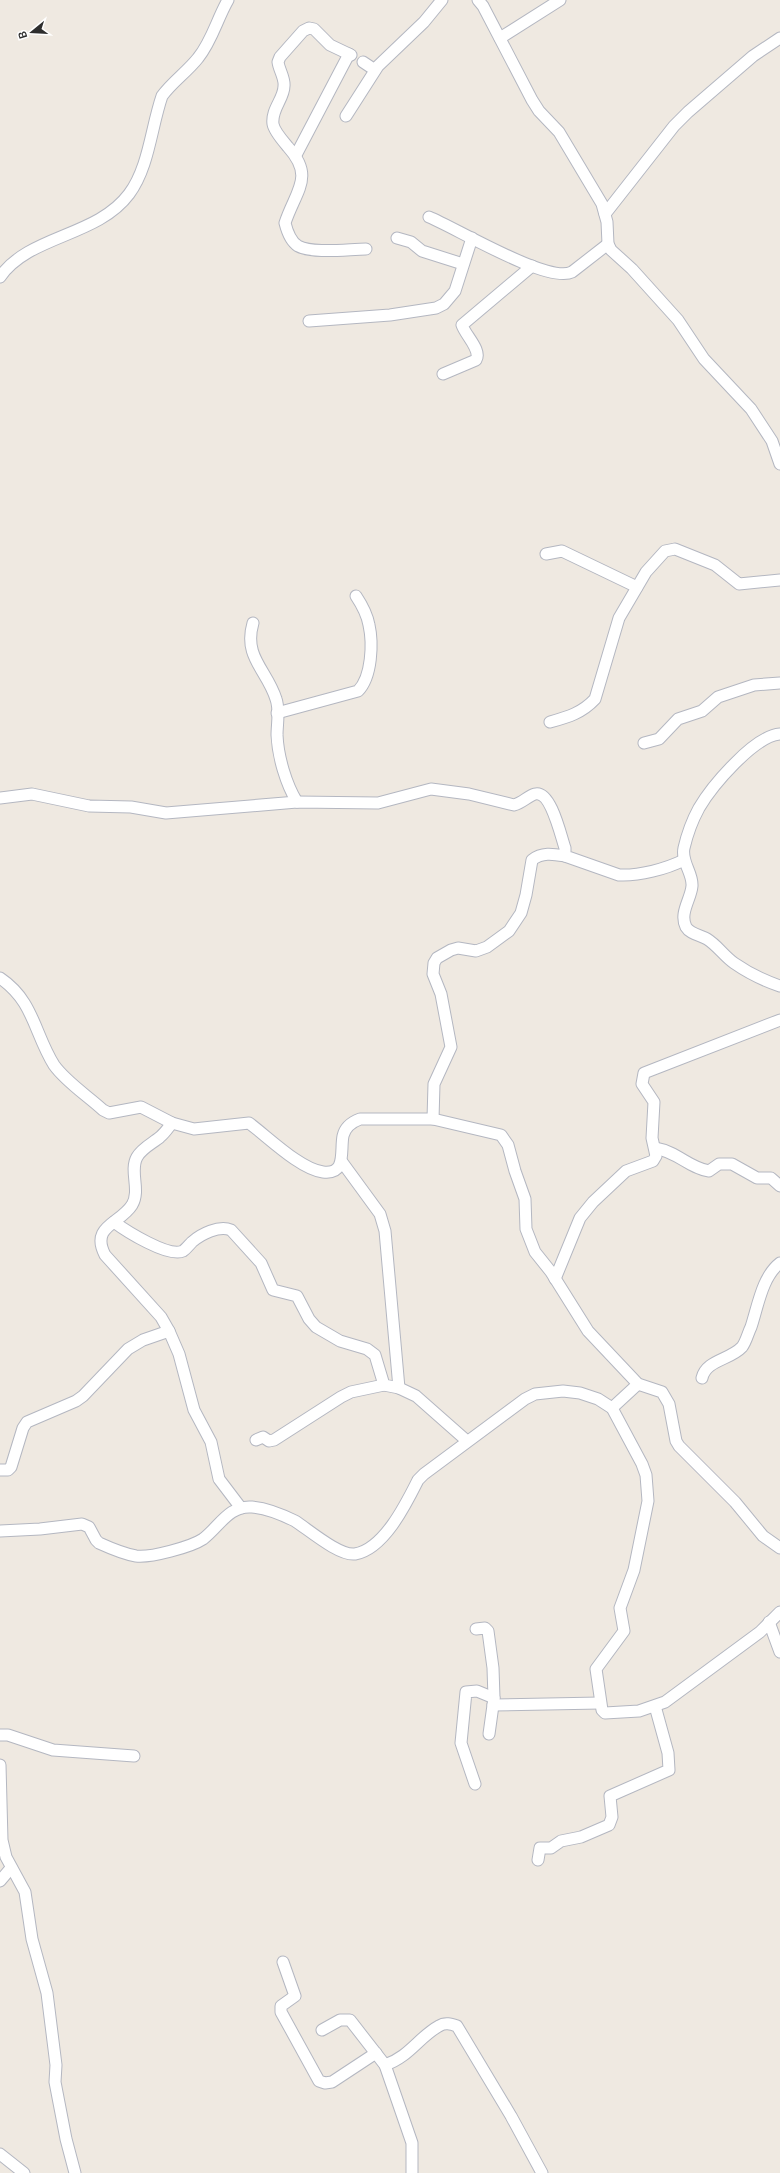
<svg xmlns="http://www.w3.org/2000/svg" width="780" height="2173" viewBox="0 0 780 2173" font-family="Lato,sans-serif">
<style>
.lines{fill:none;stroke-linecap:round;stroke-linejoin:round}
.minor-casing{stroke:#b4b7c1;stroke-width:13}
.minor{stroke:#fff;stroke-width:11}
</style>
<rect width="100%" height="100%" fill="#efe9e1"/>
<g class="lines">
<!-- minor casing -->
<g class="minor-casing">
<g id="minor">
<polyline points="478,0 483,6 532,100 539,111 559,132 602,204 607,222 608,244 611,250 632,269 678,320 704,359 751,409 772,441 780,464"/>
<polyline points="500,38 560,0"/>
<path d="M351 55 330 45 314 29 309 28 303 31 280 57 278 62C279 70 285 78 284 86 284 99 271 109 273 124 274 131 283 141 288 147 315 177 296 190 285 223 287 231 290 241 298 246 313 254 349 249 366 249"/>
<polyline points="363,62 375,70"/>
<polyline points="346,116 378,66 424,22 442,0"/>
<polyline points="296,155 349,54"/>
<polyline points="605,214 674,126 688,112 753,56 780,38"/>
<path d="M429 217C456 228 548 284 572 272L608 244"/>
<polyline points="397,238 411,242 422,251 463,264"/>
<path d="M0 277C29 235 97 237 129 194 149 167 151 128 162 96 172 82 187 72 198 58 212 41 217 19 228 0"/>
<polyline points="309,321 390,315 436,308 444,304 455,291 472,238"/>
<path d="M443 374 476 360C482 350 465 335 462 325L532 266"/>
<polyline points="546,554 562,551 637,587"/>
<path d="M253 623C243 657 267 670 276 699 280 710 277 724 277 735 278 757 286 784 297 802"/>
<path d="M277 713 358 691C372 677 373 643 369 625 367 614 362 605 356 596"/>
<path d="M550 722C568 717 582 713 595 699L619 618 646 572 665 551 675 549 715 565 739 584 780 580"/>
<path d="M780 734C754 736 712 786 699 808 693 819 687 835 684 848 681 862 693 873 692 886 691 899 679 913 686 927 690 934 700 935 707 939 717 945 724 956 734 963 747 972 765 981 780 986"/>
<polyline points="644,743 659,739 678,719 702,711 718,697 754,685 780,683"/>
<path d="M0 798 32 794 89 806 131 807 166 813 297 802 378 803 431 789 469 794 514 805C522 803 528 796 535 794 551 790 561 837 565 848V856L619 875C639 876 666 869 684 860"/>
<path d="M0 978C34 1001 34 1033 54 1065 66 1082 88 1096 103 1110L109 1113 141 1107 172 1123 194 1129 249 1123C268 1137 300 1169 323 1172 347 1175 340 1151 343 1136 345 1127 352 1122 360 1119H433L501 1135 508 1145 515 1171 525 1199 526 1229 535 1252 551 1272 588 1331 638 1384 662 1392 669 1404 676 1441 679 1446 735 1502 763 1536 780 1548"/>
<path d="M433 1119 434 1084 451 1047 441 994 433 974 434 963 437 958 451 950 458 948 476 951 487 947 509 931 521 913 526 895 532 860C542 852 553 854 565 856"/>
<path d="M172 1123C168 1128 165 1133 160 1137 153 1143 142 1148 137 1157 129 1171 141 1190 132 1205 120 1224 90 1226 105 1255L161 1317 169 1331 179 1354 194 1410 211 1442 219 1479 241 1508"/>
<path d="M655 1148C678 1152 689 1168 709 1171L719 1164H732L757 1178H771L780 1186"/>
<polyline points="342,1162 380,1214 385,1231 399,1388"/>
<path d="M114 1222C126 1231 169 1258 183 1251 186 1249 189 1245 192 1242 201 1234 219 1225 231 1230L261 1263 273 1290 297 1296 309 1319 316 1327 340 1341 367 1349 375 1355 384 1385 399 1388 416 1396 467 1441"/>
<polyline points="555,1279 580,1218 593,1202 626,1171 653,1161 656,1156 652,1138 654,1102 642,1084 644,1073 780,1020"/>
<path d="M702 1378C706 1360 730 1360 742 1347 746 1342 748 1333 751 1327 758 1306 762 1277 780 1263"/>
<polyline points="612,1408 638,1384"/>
<polyline points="256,1440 263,1437 269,1441 274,1440 341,1397 351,1392 384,1385"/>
<polyline points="0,1470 8,1470 11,1467 23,1428 27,1422 76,1401 83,1396 128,1349 143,1340 169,1331"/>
<path d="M0 1531 40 1529 82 1524 89 1527 96 1540 99 1543C110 1548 124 1554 136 1556 150 1558 191 1547 203 1539 219 1527 229 1505 252 1507 265 1508 283 1515 295 1521 309 1530 339 1556 355 1554 384 1549 406 1504 418 1480L424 1474 525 1399 535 1394 563 1391 580 1393 598 1399 612 1408 642 1464 646 1475 648 1501 634 1570 620 1608 624 1631 596 1669 602 1710 605 1713 639 1711 665 1702 760 1632 780 1612"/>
<polyline points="769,1622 780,1652"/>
<polyline points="476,1629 485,1628 488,1631 493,1668 494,1698 489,1734"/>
<polyline points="493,1705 600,1703"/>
<polyline points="0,1735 8,1735 53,1750 134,1756"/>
<polyline points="0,1765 2,1840 6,1857 25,1892 32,1939 47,1993 56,2065 55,2082 66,2139 75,2173"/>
<polyline points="475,1784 461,1743 466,1692 477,1691 494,1698"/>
<polyline points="538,1860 540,1848 551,1848 561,1841 581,1837 609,1825 612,1817 610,1796 669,1770 668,1753 655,1706"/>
<polyline points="0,1881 11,1868"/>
<polyline points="283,1962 295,1996 281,2006 281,2012 319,2081 325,2083 332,2082 376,2053"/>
<polyline points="322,2030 340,2020 350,2020 385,2065 412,2143 412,2173"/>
<path d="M385 2065C409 2057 419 2037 439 2026 445 2022 451 2024 457 2026L511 2116 542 2173"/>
<polyline points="0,2154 24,2173"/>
</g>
</g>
<!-- minor -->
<use href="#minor" class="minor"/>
</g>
<!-- north arrow -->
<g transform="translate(32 32) rotate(252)" stroke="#ffffff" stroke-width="3" paint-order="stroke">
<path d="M0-3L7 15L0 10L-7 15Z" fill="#2e2e2e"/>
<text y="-6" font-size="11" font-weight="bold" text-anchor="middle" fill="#2e2e2e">B</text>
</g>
</svg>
